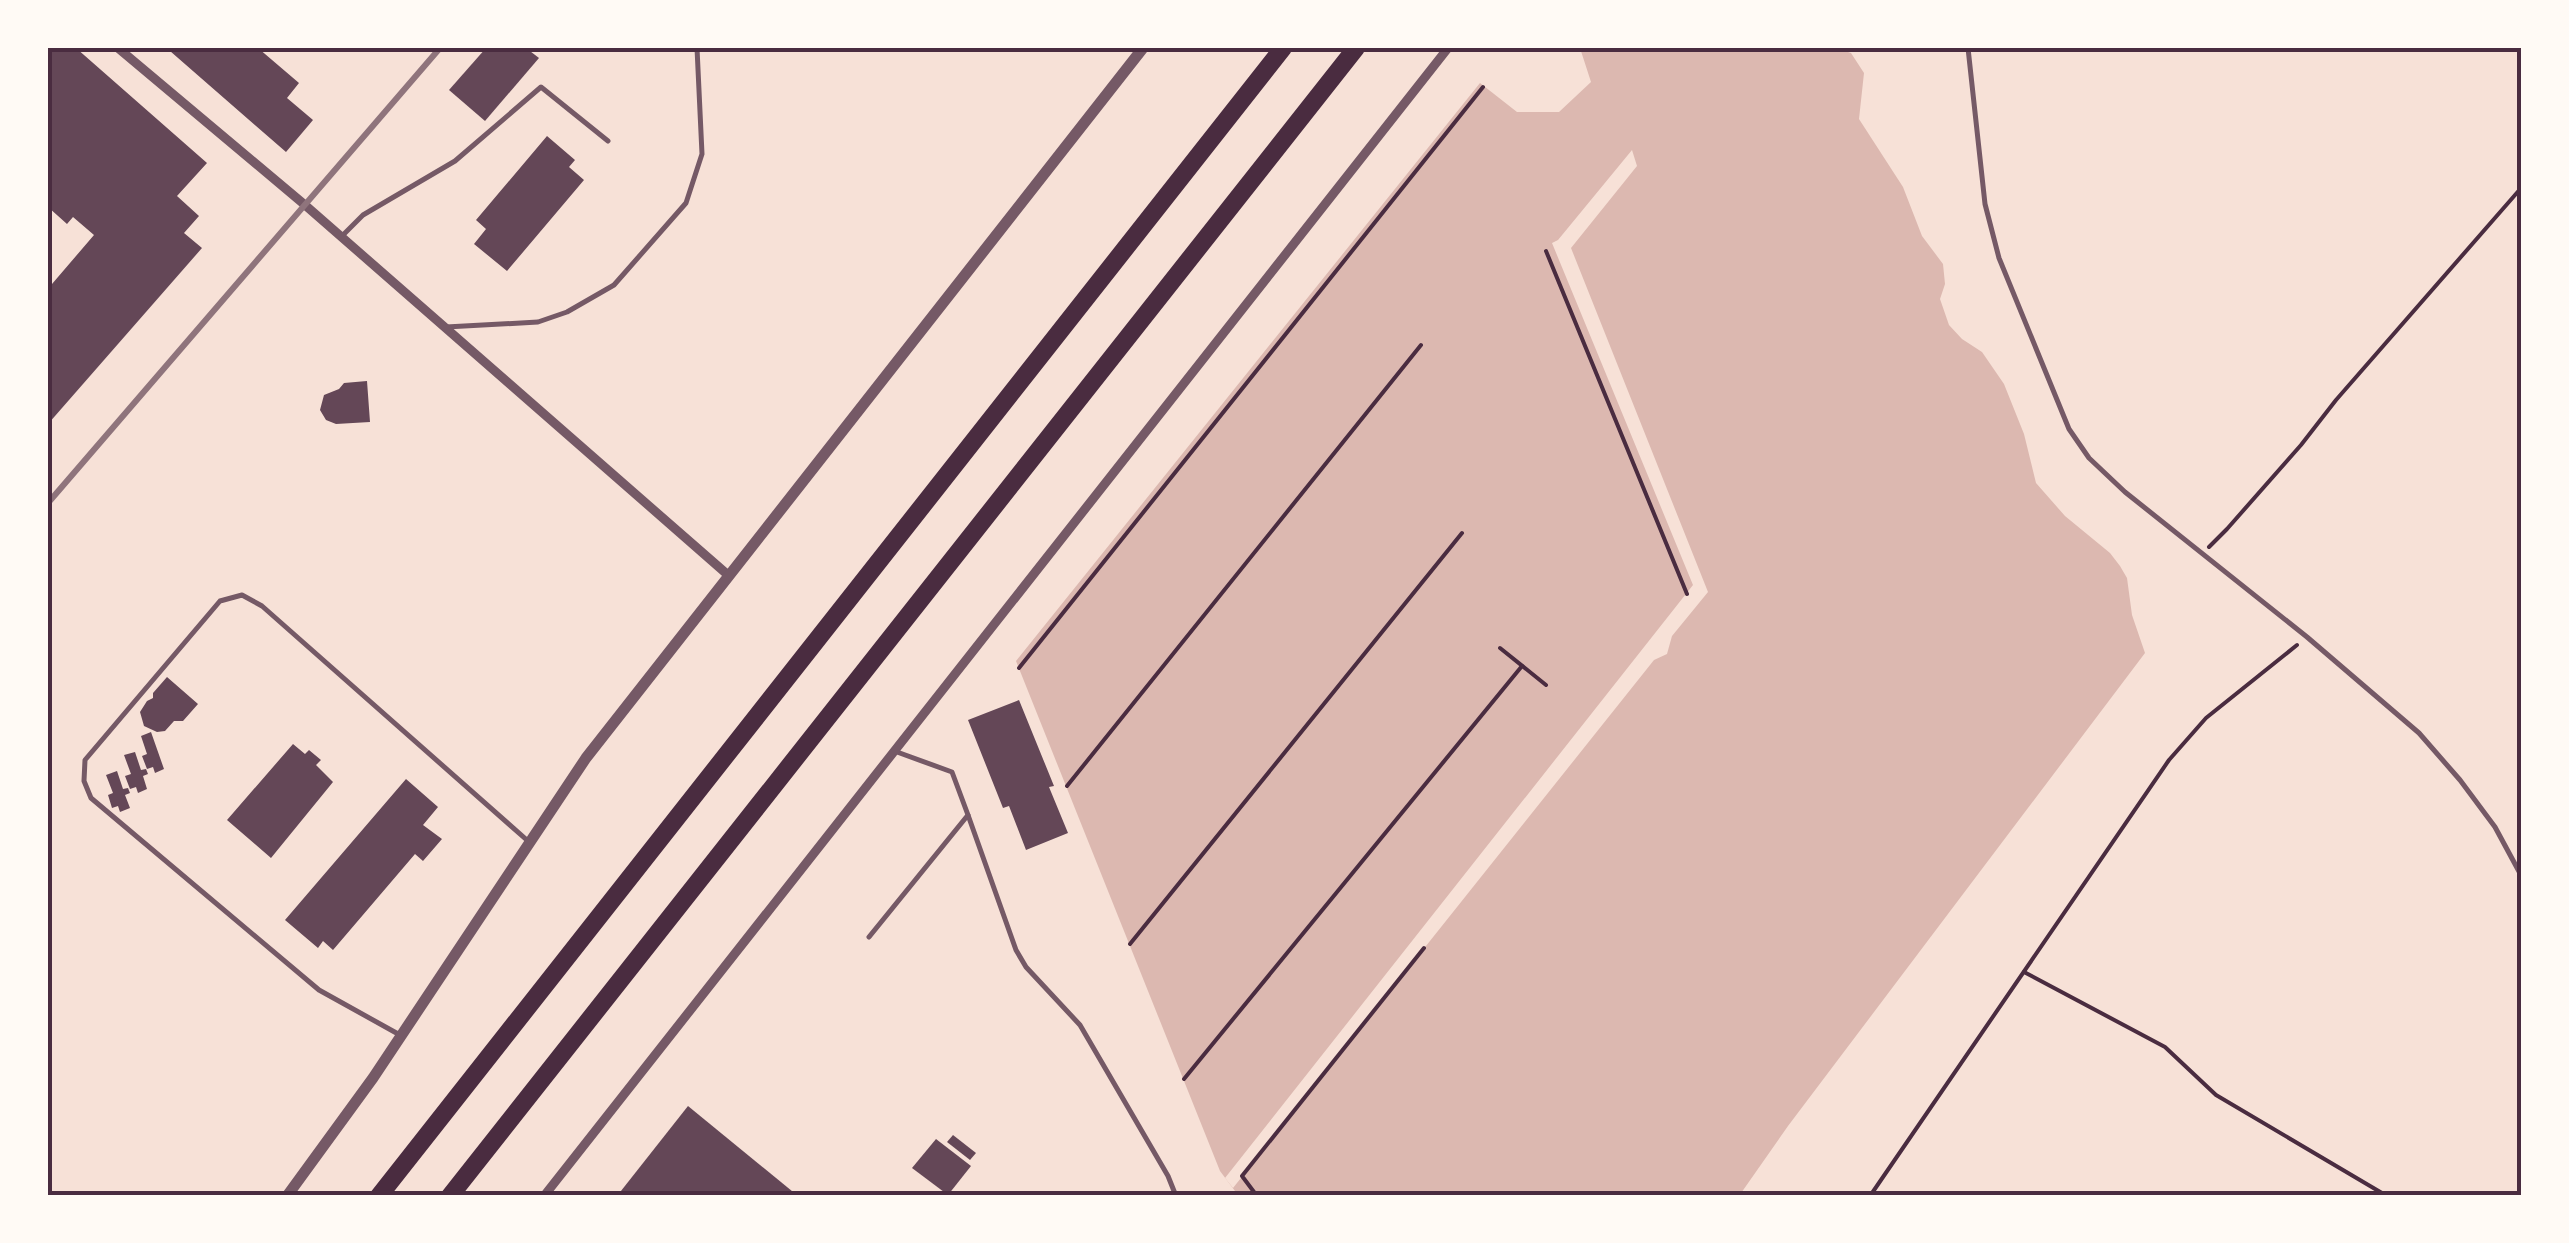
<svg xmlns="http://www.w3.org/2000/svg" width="2569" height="1243" viewBox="0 0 2569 1243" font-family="'Crimson Pro',serif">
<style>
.water{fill:#dcb8b0}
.pier{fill:#f7e1d7}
.building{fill:#644757}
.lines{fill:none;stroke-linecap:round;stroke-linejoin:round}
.path{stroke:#4a2c40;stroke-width:4}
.service{stroke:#755966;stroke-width:5}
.minor{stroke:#755966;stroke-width:9}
.tertiary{stroke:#755966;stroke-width:11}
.motorway{stroke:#4a2c40;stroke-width:18}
.rail{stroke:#8f747c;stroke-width:6}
.neatline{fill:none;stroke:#4a2c40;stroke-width:4}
</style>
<rect width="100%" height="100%" fill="#f7e1d7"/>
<!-- water -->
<polygon class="water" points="1580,48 1836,48 1851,53 1864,73 1859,119 1903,187 1922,236 1943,264 1945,284 1940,299 1949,325 1962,339 1982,352 2004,384 2024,434 2036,483 2065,516 2110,553 2120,566 2127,578 2132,615 2145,653 1788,1126 1739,1196 1238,1195 1220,1171 1016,661 1480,83 1517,112 1559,112 1591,82"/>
<!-- pier -->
<polygon class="pier" points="1632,150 1637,166 1571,248 1708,592 1672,636 1667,654 1654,660 1233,1188 1225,1178 1693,585 1552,243 1558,240"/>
<!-- building -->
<g class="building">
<polygon points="48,48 76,48 207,163 177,196 199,216 184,233 202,248 48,424 48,280 52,284 94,235 73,217 67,224 48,207"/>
<polygon points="173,48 258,48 299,83 287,98 313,120 286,152 170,51"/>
<polygon points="486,48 526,48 539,58 485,121 449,90"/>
<polygon points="547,136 575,160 569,167 584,180 507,271 474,244 486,229 476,220"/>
<polygon points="367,381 370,422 336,424 326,420 320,410 324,395 339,389 344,383"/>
<polygon points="167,677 198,704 183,721 174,721 165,731 157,732 144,726 140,712 147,701 153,698 153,693"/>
<polygon points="1019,700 1054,786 1049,787 1068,833 1026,850 1009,806 1003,808 968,720"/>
<polygon points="151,732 164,769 155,773 153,767 147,769 142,756 147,754 141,736"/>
<polygon points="293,744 305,754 309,750 321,760 316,765 333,782 271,858 227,820"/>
<polygon points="135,752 141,770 146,769 148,774 143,776 147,789 138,793 136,787 130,789 125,776 131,774 124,755"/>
<polygon points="117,771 123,789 128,788 130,793 125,795 130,808 120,812 118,806 112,808 108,795 113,793 106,775"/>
<polygon points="406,779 438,807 423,825 442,839 423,861 415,854 333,950 323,941 318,948 285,920"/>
<polygon points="688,1106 798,1196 617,1196"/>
<polygon points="953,1135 976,1153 970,1160 947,1142"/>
<polygon points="936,1139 971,1166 948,1195 912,1168"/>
</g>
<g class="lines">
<!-- path -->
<g class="path">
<polyline points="1546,251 1687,594"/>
<polyline points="2209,547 2227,529 2301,445 2336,400 2522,187"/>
<polyline points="1500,648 1546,685"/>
<polyline points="1019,668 1483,87"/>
<polyline points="1067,786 1421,345"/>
<polyline points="1130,944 1462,533"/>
<polyline points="2024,972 2165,1047 2216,1095 2387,1196"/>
<polyline points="1184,1079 1522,666"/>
<polyline points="1257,1196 1242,1176 1424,948"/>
<polyline points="1870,1196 2169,760 2206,718 2297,645"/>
</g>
<!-- service -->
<g class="service">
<polyline points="1968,48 1985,204 1999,258 2069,429 2089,458 2125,492 2307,637 2419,733 2460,780 2495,827 2522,877"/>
<polyline points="341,237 363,215 455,161 541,87 608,141"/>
<polyline points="446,327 538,322 567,312 614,285 686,203 702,154 697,48"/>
<polyline points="968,815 1016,950 1026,967 1080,1025 1168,1176 1176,1196"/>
<polyline points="869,937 968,815 952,772 897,752"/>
<polyline points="400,1035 319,990 91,798 84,781 85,760 220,601 242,595 262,606 528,841"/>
</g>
<!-- minor -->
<g class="minor">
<polyline points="118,48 305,205 728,575"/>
<polyline points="544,1196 1448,48"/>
</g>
<!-- tertiary -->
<polyline class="tertiary" points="287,1196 373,1078 586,758 1143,48"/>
<!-- motorway -->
<g class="motorway">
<polyline points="379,1196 1283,48"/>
<polyline points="450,1196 1356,48"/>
</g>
<!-- rail -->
<polyline class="rail" points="48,503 440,48"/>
</g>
<!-- border -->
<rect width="2569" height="1243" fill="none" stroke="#fffaf5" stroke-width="100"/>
<rect x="50" y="50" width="2469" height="1143" class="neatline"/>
</svg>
